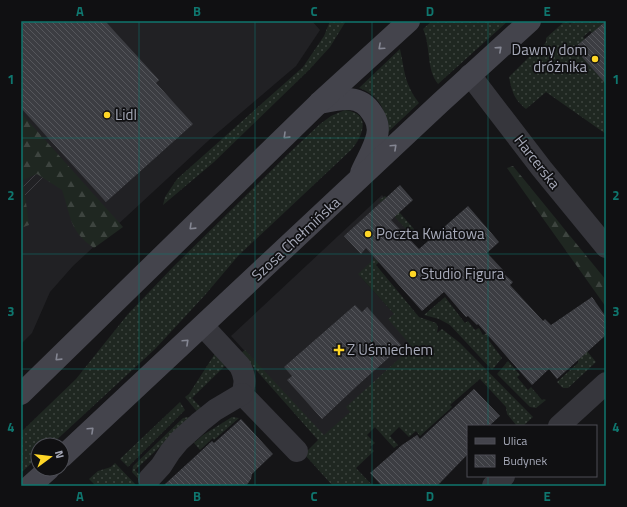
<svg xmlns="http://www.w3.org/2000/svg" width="627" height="507" viewBox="0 0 627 507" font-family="'Titillium Web',sans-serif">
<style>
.built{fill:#212124}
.industrial{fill:url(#industrial-furrows)}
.grass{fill:url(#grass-dots)}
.forest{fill:url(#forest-firs)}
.building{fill:url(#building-back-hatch)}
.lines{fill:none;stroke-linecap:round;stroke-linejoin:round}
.street{stroke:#36363c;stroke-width:22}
.secondary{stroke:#44444c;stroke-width:22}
.oneway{stroke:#848692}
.grid{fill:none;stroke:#0f766e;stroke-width:1;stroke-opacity:0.55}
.poi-dot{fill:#fed626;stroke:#101012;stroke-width:1.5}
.labels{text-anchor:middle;stroke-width:3.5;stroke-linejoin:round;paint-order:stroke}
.poi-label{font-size:15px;fill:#a6a9b8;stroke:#101012;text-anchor:start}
.street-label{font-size:15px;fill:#a6a9b8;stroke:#101012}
.neatline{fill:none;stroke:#0f766e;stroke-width:1.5}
.grid-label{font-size:13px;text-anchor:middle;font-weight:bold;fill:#0f766e}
</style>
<defs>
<pattern id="industrial-furrows" width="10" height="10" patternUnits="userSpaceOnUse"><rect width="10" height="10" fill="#212124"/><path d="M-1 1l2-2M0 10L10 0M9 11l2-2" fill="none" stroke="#3e3e42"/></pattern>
<pattern id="grass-dots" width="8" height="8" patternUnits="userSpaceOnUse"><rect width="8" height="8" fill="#1f2721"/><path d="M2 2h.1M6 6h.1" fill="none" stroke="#3d443f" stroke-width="1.8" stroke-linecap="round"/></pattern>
<pattern id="forest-firs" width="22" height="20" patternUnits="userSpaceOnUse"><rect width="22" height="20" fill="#1f2721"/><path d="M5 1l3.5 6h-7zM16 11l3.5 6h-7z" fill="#3d443f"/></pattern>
<pattern id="building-back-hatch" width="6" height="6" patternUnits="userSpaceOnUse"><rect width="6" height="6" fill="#3c3d42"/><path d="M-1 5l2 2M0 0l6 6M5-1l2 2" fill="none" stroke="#55565b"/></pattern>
</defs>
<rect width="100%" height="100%" fill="#151517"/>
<!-- built -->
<g class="built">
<polygon points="21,21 312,21 320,30 296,66 208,141 73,266 50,292 32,333 21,344"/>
<polygon points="382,195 412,228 360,276 423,346 323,437 231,336"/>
</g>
<!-- industrial -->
<polygon class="industrial" points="21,138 53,174 21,201"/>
<!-- grass -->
<g class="grass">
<polygon points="330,21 346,21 330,47 309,70 214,162 163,205 165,197 177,179 303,67 324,36"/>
<path d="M432 21H508L438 84C426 69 431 46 423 29Z"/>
<path d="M565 21H567L570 24 574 21H606L592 33 590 31 583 37 585 39 575 48 599 76 606 71V134L546 92 526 109C514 99 512 92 509 77L533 53 539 51 546 42V38Z"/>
<path d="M400 49C405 72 404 83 419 103L388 132C385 110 381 96 359 88Z"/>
<path d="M345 110C371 113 364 134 352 149L238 256 205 295 155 349 51 445H38V457L21 473V432L76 379 128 314 174 266 288 154 320 124 331 116Z"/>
<polygon points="385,196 414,229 376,265 419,317 436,323 438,327 437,333 442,329 460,343 533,417 523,426 517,426 507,414 506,407 480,379 450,405 452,407 420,436 416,431 409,437 399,427 390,436 398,445 394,448 375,427 367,435 375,443 370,447 374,451 356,468 373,486 333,486 304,454 318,440 241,353 245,350 324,435 350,412 346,407 412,347 388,319 394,314 358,274 406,229 379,200"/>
<polygon points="445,297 465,323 468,321 475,330 479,328 483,335 487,333 489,335 487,338 502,358 492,370 450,325 439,319 424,315"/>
<polygon points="586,350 596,362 568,388 563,388 557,382 579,362 576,358"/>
<polygon points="216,352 227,364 192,398 205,412 199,414 185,397 189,394"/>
<polygon points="508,361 520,375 517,377 528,390 531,387 542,400 544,399 546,400 536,408 530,407 497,374"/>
<polygon points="180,402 185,410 128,467 120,459"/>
<polygon points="188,417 192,417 135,470 150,486 145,486 132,472 133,466 183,418"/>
<polygon points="232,417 239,418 214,440 213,438 200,450 194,443 203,435"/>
<polygon points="115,463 137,486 96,486 89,479 98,471 111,467"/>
</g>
<!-- forest -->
<g class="forest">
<path d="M21 113 123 227 94 248C69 231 71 216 62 190L37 174 23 180 29 225 21 228Z"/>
<polygon points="513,166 606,280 606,307 507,168"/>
</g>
<!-- building -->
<g class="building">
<polygon points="21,21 105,21 159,80 156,83 193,124 106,202 21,108"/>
<polygon points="606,21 606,84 574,48"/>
<polygon points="400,185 413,200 391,220 419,249 468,206 499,242 487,253 505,272 504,274 513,282 510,285 543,321 545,319 551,325 592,297 606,317 606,335 557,379 549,369 532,385 478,324 477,325 468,316 466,317 444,292 422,311 366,248 361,254 344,236"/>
<polygon points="355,305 362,312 367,307 402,346 358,385 322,419 287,380 292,376 284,367"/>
<polygon points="474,389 500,416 489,426 468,426 468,454 437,486 382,486 370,473 402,445 417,435 420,439"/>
<polygon points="241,419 273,454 252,474 251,479 246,486 163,486 212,441 214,443"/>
</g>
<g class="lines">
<!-- street -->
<g class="street">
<polyline points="470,75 542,169 606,247"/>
<path d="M203 326 240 366C245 376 246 383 242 394L297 451"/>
<polyline points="559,426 606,383"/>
<polyline points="149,479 161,466 170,452 179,441 200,422 215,410 242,394"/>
<polyline points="493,486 504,476"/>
</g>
<!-- secondary -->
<g class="secondary">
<path d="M319 103C339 99 360 93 372 113 377 120 379 128 377 136 374 149 366 161 361 173"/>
<polyline points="21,394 319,103 409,21"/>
<polyline points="62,457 440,103 530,21"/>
<polyline points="30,486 49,469"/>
</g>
</g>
<!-- one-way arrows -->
<defs><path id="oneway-chevron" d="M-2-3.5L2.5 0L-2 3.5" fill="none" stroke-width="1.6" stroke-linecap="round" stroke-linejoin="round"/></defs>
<g class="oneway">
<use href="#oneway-chevron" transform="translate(381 47) rotate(138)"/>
<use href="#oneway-chevron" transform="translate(499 49) rotate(-42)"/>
<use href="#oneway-chevron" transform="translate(286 136) rotate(136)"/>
<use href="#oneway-chevron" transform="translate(394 147) rotate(-43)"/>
<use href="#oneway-chevron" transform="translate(192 227) rotate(136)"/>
<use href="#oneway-chevron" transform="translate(186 342) rotate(-43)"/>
<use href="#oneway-chevron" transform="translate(58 358) rotate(136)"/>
<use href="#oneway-chevron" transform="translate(91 430) rotate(-43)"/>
</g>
<!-- grid -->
<path class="grid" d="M139 21V486M255 21V486M372 21V486M488 21V426M21 138H606M21 254H606M21 369H606M488 476V486"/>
<!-- markers -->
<g class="poi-dot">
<circle cx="595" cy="59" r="4"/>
<circle cx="107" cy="115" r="4"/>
<circle cx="368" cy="234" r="4"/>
<circle cx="413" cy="274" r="4"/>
<path d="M337 344h4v4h4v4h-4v4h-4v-4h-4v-4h4z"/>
</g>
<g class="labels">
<!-- poi labels -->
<g class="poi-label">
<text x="587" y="55" text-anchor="end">Dawny dom<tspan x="587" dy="17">dróżnika</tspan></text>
<text x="115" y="120">Lidl</text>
<text x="376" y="239">Poczta Kwiatowa</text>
<text x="421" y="279">Studio Figura</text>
<text x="347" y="355">Z Uśmiechem</text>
</g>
<!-- street labels -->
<g class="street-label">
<text transform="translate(537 162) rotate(52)" y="5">Harcerska</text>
<text transform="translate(296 239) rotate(-43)" y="5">Szosa Chełmińska</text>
</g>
</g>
<!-- border -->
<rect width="627" height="507" fill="none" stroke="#101012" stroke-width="44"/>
<!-- legend -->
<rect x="467" y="425" width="130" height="52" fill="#101012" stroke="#4c4d54"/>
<rect x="475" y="438" width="20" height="6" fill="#44444c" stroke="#4c4d54"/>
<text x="503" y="445" font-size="12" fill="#a6a9b8">Ulica</text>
<rect x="475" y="455" width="20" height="12" fill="url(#building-back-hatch)" stroke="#4c4d54"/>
<text x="503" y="465" font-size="12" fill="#a6a9b8">Budynek</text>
<!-- north arrow -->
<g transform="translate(50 457) rotate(75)"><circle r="19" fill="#101012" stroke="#4c4d54"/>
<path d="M0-3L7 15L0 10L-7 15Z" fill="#fed626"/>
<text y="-6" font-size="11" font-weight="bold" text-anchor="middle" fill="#a6a9b8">N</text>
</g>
<rect x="22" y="22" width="583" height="463" class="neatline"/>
<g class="grid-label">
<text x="80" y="16">A</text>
<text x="197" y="16">B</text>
<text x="314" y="16">C</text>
<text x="430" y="16">D</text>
<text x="547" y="16">E</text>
<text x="11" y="84">1</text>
<text x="616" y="84">1</text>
<text x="11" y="200">2</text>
<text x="616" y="200">2</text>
<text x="11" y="316">3</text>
<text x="616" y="316">3</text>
<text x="11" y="432">4</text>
<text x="616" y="432">4</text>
<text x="80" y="501">A</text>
<text x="197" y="501">B</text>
<text x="314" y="501">C</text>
<text x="430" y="501">D</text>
<text x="547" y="501">E</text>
</g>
</svg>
